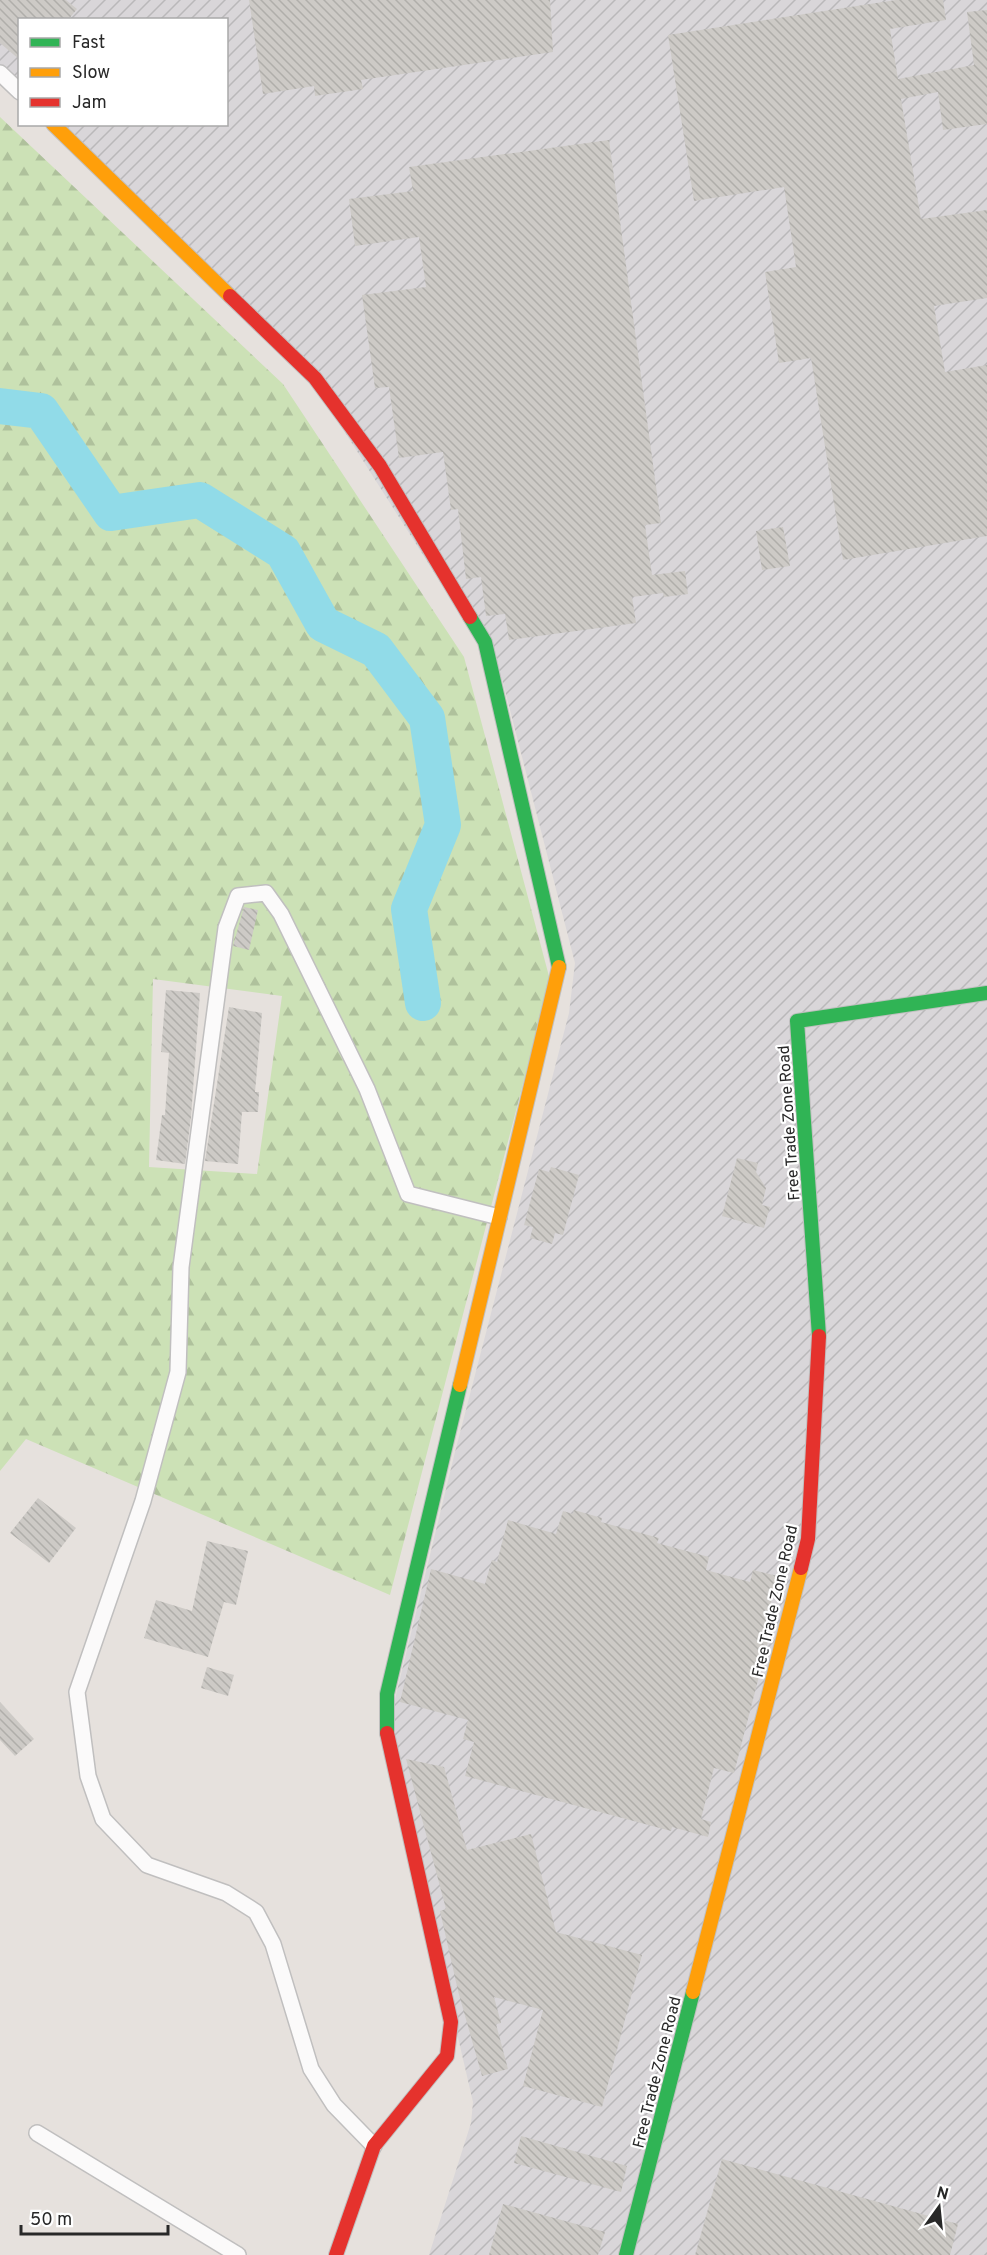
<svg xmlns="http://www.w3.org/2000/svg" width="987" height="2255" viewBox="0 0 987 2255" font-family="Overpass,sans-serif">
<style>
.industrial{fill:url(#industrial-furrows)}
.forest{fill:url(#forest-firs);fill-rule:evenodd}
.lines{fill:none;stroke-linecap:round;stroke-linejoin:round}
.river{stroke:#91dbe8;stroke-width:36}
.building{fill:url(#building-back-hatch)}
.street-casing{stroke:#c0bfbf;stroke-width:18}
.fast-casing{stroke:#c0bfbf;stroke-width:16}
.slow-casing{stroke:#c0bfbf;stroke-width:16}
.jam-casing{stroke:#c0bfbf;stroke-width:16}
.street{stroke:#fbfafa;stroke-width:15}
.fast{stroke:#30b455;stroke-width:14}
.slow{stroke:#ff9f0a;stroke-width:14}
.jam{stroke:#e5322d;stroke-width:14}
.labels{text-anchor:middle;stroke-width:4.5;stroke-linejoin:round;paint-order:stroke}
.street-label{font-size:16px;fill:#282828;stroke:#fff}
</style>
<defs>
<pattern id="industrial-furrows" width="10" height="10" patternUnits="userSpaceOnUse" patternTransform="scale(1.5)"><rect width="10" height="10" fill="#d9d6d9"/><path d="M-1 1l2-2M0 10L10 0M9 11l2-2" fill="none" stroke="#bab8ba"/></pattern>
<pattern id="forest-firs" width="22" height="20" patternUnits="userSpaceOnUse" patternTransform="scale(1.5)"><rect width="22" height="20" fill="#cce1b6"/><path d="M5 1l3.5 6h-7zM16 11l3.5 6h-7z" fill="#afc19c"/></pattern>
<pattern id="building-back-hatch" width="6" height="6" patternUnits="userSpaceOnUse" patternTransform="scale(1.5)"><rect width="6" height="6" fill="#cdcac6"/><path d="M-1 5l2 2M0 0l6 6M5-1l2 2" fill="none" stroke="#b0aeaa"/></pattern>
</defs>
<rect width="100%" height="100%" fill="#e6e1dd"/>
<!-- industrial -->
<polygon class="industrial" points="0,0 987,0 987,2255 429,2255 471,2123 473,2102 387,1732 455,1452 569,1013 575,963 502,679 304,368 46,125 226,124 226,20 20,20 19,99 0,81"/>
<!-- forest -->
<path class="forest" d="M0 117 283 384 464 657 550 980 390 1595 26 1439 0 1471ZM153 979 282 996 257 1174 149 1167Z"/>
<g class="lines">
<!-- river -->
<polyline class="river" points="0,406 41,411 111,513 200,500 283,552 323,624 376,650 427,718 443,825 409,909 423,1003"/>
</g>
<!-- building -->
<g class="building">
<polygon points="0,0 66,0 77,9 68,20 20,20 20,60 0,43"/>
<polygon points="249,0 550,0 553,52 361,80 363,89 315,96 314,86 263,94"/>
<polygon points="896,0 943,0 946,20 890,29 898,79 974,65 967,12 987,10 987,124 943,130 938,92 901,99 921,219 987,210 987,298 934,306 945,372 987,365 987,536 843,560 811,358 779,363 765,272 796,267 784,187 694,201 668,35"/>
<polygon points="609,140 661,523 645,525 652,575 685,571 688,594 664,597 663,593 632,597 636,623 509,640 505,614 486,616 481,577 466,579 458,509 451,510 443,452 399,458 389,387 375,388 362,295 426,287 419,237 355,246 349,199 413,191 409,167"/>
<polygon points="783,527 790,566 762,570 756,531"/>
<polygon points="244,907 258,910 249,950 233,946"/>
<polygon points="166,990 200,993 191,1117 185,1164 156,1160 162,1115 165,1115 169,1053 161,1052"/>
<polygon points="229,1007 262,1013 255,1092 259,1092 258,1112 242,1112 238,1164 205,1161"/>
<polygon points="737,1158 758,1163 756,1172 766,1188 762,1205 770,1207 764,1228 722,1216"/>
<polygon points="551,1167 579,1175 563,1235 555,1233 552,1244 530,1238 533,1227 524,1225 539,1169 549,1172"/>
<polygon points="38,1498 76,1528 49,1563 10,1533"/>
<polygon points="574,1510 602,1518 601,1522 659,1538 657,1543 709,1557 706,1570 750,1582 753,1570 778,1576 764,1628 771,1630 734,1773 714,1768 701,1819 711,1822 708,1837 672,1827 671,1831 465,1776 474,1742 463,1739 468,1720 400,1702 431,1569 485,1584 492,1560 497,1562 508,1520 556,1534 563,1511 573,1514"/>
<polygon points="207,1541 248,1551 236,1605 224,1602 208,1657 144,1638 156,1600 192,1611"/>
<polygon points="207,1667 234,1675 228,1696 201,1688"/>
<polygon points="0,1702 34,1739 15,1756 0,1740"/>
<polygon points="406,1759 444,1767 467,1850 531,1834 556,1932 642,1955 602,2107 523,2086 543,2010 494,1997 501,2023 496,2024 508,2069 482,2076 458,1991 440,1911 446,1909"/>
<polygon points="521,2136 627,2166 621,2192 514,2163"/>
<polygon points="722,2159 958,2224 950,2255 695,2255"/>
<polygon points="503,2204 605,2232 598,2255 489,2255"/>
</g>
<g class="lines">
<!-- street casing -->
<g class="street-casing">
<g id="street">
<polyline points="0,73 20,92"/>
<polyline points="37,2133 238,2255"/>
<polyline points="374,2146 334,2105 311,2069 273,1944 256,1912 226,1893 147,1865 103,1819 88,1776 77,1692 143,1501 178,1372 181,1267 226,928 238,896 266,893 281,914 367,1089 408,1194 499,1217"/>
</g>
</g>
<!-- fast casing -->
<g class="fast-casing">
<g id="fast">
<polyline points="470,617 485,642 559,967"/>
<polyline points="819,1336 797,1021 987,993"/>
<polyline points="387,1733 387,1694 460,1385"/>
<polyline points="626,2255 693,1992"/>
</g>
</g>
<!-- slow casing -->
<g class="slow-casing">
<g id="slow">
<polyline points="53,124 230,296"/>
<polyline points="460,1385 559,967"/>
<polyline points="693,1992 801,1568"/>
</g>
</g>
<!-- jam casing -->
<g class="jam-casing">
<g id="jam">
<polyline points="230,296 315,378 380,466 470,617"/>
<polyline points="801,1568 808,1539 819,1336"/>
<polyline points="336,2255 374,2146 447,2056 451,2022 387,1733"/>
</g>
</g>
<!-- street -->
<use href="#street" class="street"/>
<!-- fast -->
<use href="#fast" class="fast"/>
<!-- slow -->
<use href="#slow" class="slow"/>
<!-- jam -->
<use href="#jam" class="jam"/>
</g>
<g class="labels">
<!-- street labels -->
<g class="street-label">
<text transform="translate(788 1123) rotate(-94)" y="6">Free Trade Zone Road</text>
<text transform="translate(774 1601) rotate(-77)" y="6">Free Trade Zone Road</text>
<text transform="translate(656 2072) rotate(-76)" y="6">Free Trade Zone Road</text>
</g>
</g>
<!-- legend -->
<rect x="18" y="18" width="210" height="108" fill="#ffffff" stroke="#a9a9a9" stroke-width="1.5"/>
<rect x="30" y="38" width="30" height="9" fill="#30b455" stroke="#a9a9a9" stroke-width="1.5"/>
<text x="72" y="48" font-size="18" fill="#282828">Fast</text>
<rect x="30" y="68" width="30" height="9" fill="#ff9f0a" stroke="#a9a9a9" stroke-width="1.5"/>
<text x="72" y="78" font-size="18" fill="#282828">Slow</text>
<rect x="30" y="98" width="30" height="9" fill="#e5322d" stroke="#a9a9a9" stroke-width="1.5"/>
<text x="72" y="108" font-size="18" fill="#282828">Jam</text>
<!-- north arrow -->
<g transform="translate(939 2207) rotate(15)" stroke="#ffffff" stroke-width="4.5" paint-order="stroke">
<path d="M0-4.5L10 22L0 15L-10 22Z" fill="#282828"/>
<text y="-9" font-size="16" font-weight="bold" text-anchor="middle" fill="#282828">N</text>
</g>
<!-- scale -->
<path d="M21 2225v9h147v-9" fill="none" stroke="#282828" stroke-width="3"/>
<text x="30" y="2225" font-size="18" fill="#282828" stroke="#ffffff" stroke-width="4.5" paint-order="stroke">50 m</text>
</svg>
